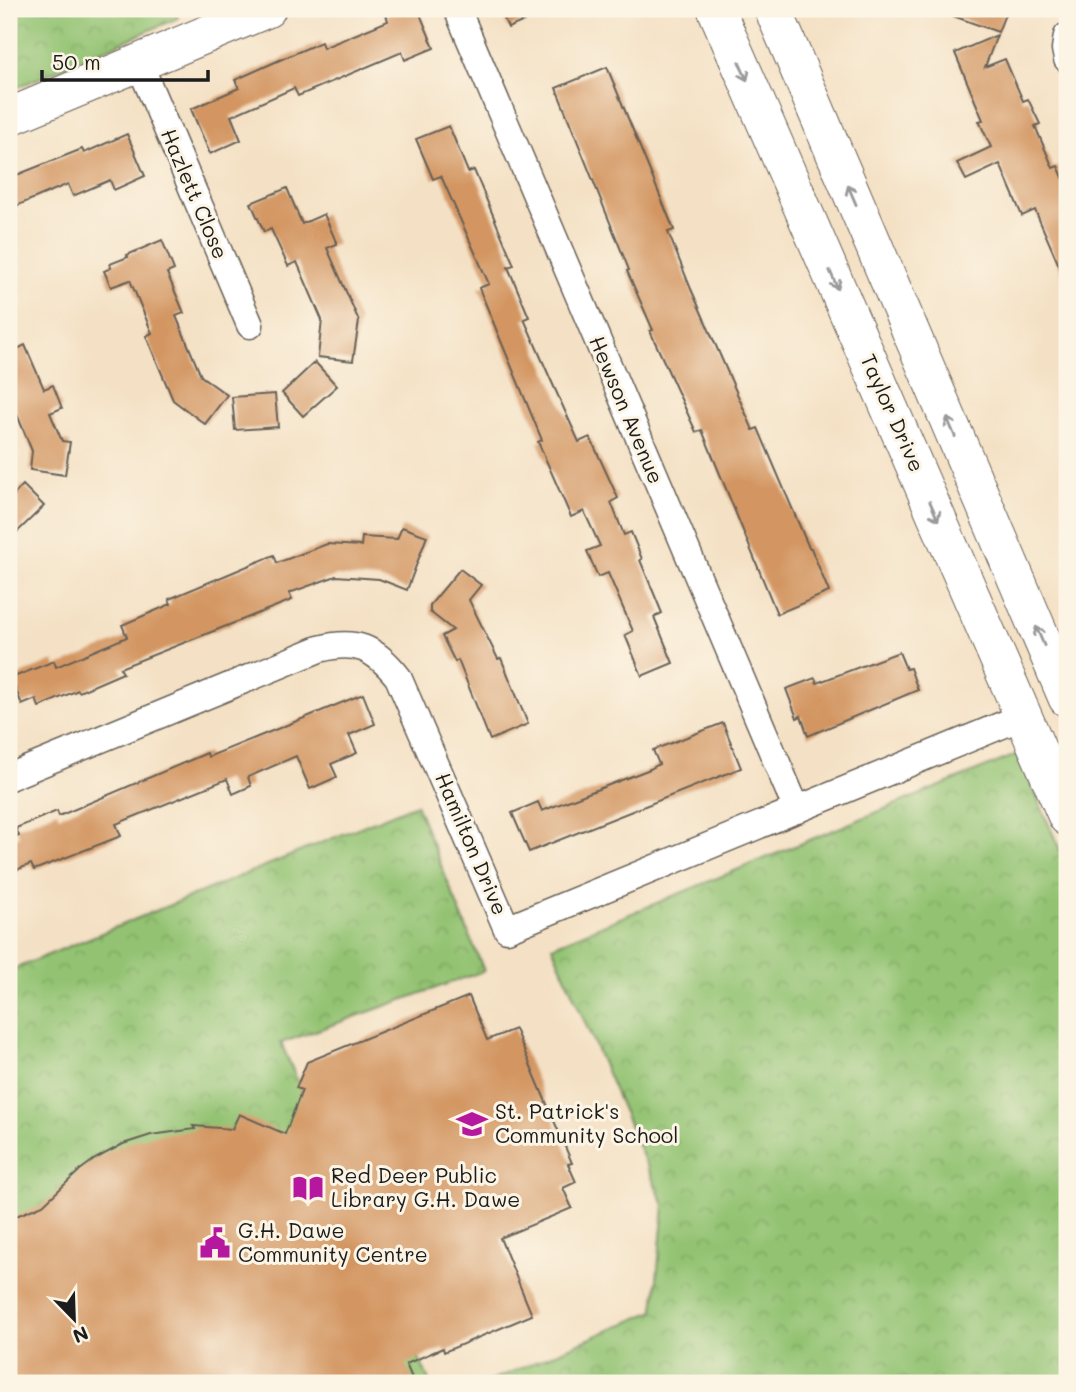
<svg xmlns="http://www.w3.org/2000/svg" width="1076" height="1392" viewBox="0 0 1076 1392" font-family="Mali,sans-serif">
<style>
.park{fill:url(#park-crowns);stroke:#587047;stroke-width:2}
.building{fill:#d39662}
.lines{fill:none;stroke-linecap:round;stroke-linejoin:round}
.street-casing{stroke:#686157;stroke-width:29}
.secondary-casing{stroke:#686157;stroke-width:39}
.street{stroke:#fff;stroke-width:26}
.secondary{stroke:#fff;stroke-width:37}
.oneway{stroke:#999}
.labels{text-anchor:middle;stroke-width:6;stroke-linejoin:round;paint-order:stroke}
.street-label{font-size:21px;fill:#1c1c1c;stroke:#fcf5e5}
.poi-label{font-size:21px;fill:#1c1c1c;stroke:#fcf5e5;text-anchor:start}
</style>
<defs>
<pattern id="park-crowns" width="20" height="18" patternUnits="userSpaceOnUse" patternTransform="scale(1.75)"><rect width="20" height="18" fill="#93c372"/><path d="M2 6a3 3 0 1 1 6 0M12 15a3 3 0 1 1 6 0" fill="none" stroke="#7ea762"/></pattern>
</defs>
<rect width="100%" height="100%" fill="#fcf5e5"/>
<filter id="ink" filterUnits="userSpaceOnUse"><feTurbulence type="fractalNoise" baseFrequency=".0143" numOctaves="2"/><feDisplacementMap in="SourceGraphic" scale="14" xChannelSelector="R" yChannelSelector="G"/><feConvolveMatrix kernelMatrix="1 2 1 2 8 2 1 2 1" color-interpolation-filters="sRGB"/></filter>
<filter id="wash" filterUnits="userSpaceOnUse"><feTurbulence type="fractalNoise" baseFrequency=".00686" numOctaves="4" result="noise"/><feDisplacementMap in="SourceGraphic" scale="28" xChannelSelector="R" yChannelSelector="G"/><feGaussianBlur stdDeviation="1.57" result="paint"/><feColorMatrix in="noise" values="0 0 0 0 0 0 0 0 0 0 0 0 0 0 0 0 0 1.4 0 .05"/><feComposite in="paint" operator="in"/></filter>
<g filter="url(#wash)">
<rect width="100%" height="100%" fill="#f4e1c5"/>
<!-- park -->
<g class="park">
<polygon points="9,9 175,9 178,18 9,91"/>
<polygon points="1018,754 1067,866 1067,1383 486,1383 654,1311 664,1205 552,946"/>
<polygon points="416,804 484,971 281,1043 430,1383 30,1383 9,1334 9,971"/>
</g>
<g id="blocks">
<!-- building -->
<g class="building">
<polygon points="398,9 418,9 434,48 405,60 402,52 298,96 294,88 231,116 241,140 210,154 191,109 239,88 235,80 282,59 321,42 323,48 388,21 386,14"/>
<polygon points="500,9 553,9 508,28"/>
<polygon points="939,9 1007,9 998,32 939,11"/>
<polygon points="997,35 985,67 1005,59 1023,101 1028,99 1040,124 1035,126 1053,168 1058,166 1067,186 1067,284 1035,210 1022,216 1000,164 966,180 957,163 991,147 979,121 983,120 955,53"/>
<polygon points="607,67 674,230 668,232 691,289 753,430 758,428 809,548 811,548 829,592 777,614 702,430 696,432 650,331 653,330 627,271 629,270 556,88"/>
<polygon points="449,126 468,172 474,170 514,265 508,267 529,317 524,319 550,378 579,442 590,437 618,498 611,502 624,535 631,532 642,559 640,560 662,613 654,617 673,663 642,676 625,635 633,631 608,573 598,577 587,551 600,546 584,511 571,517 538,442 542,440 479,288 489,284 441,176 433,179 416,139"/>
<polygon points="127,134 145,176 114,190 110,180 73,196 68,184 9,209 9,178 82,149 84,153"/>
<polygon points="287,188 302,224 324,214 337,244 327,248 359,321 353,361 318,357 322,320 297,262 288,266 271,229 264,232 251,203"/>
<polygon points="162,240 174,270 167,273 184,313 176,316 201,376 227,395 205,424 173,400 146,336 152,333 130,280 111,287 104,271 111,268 110,264 128,257 127,255"/>
<polygon points="25,345 44,389 53,385 62,408 50,413 62,441 70,442 65,475 30,470 32,451 9,395 9,353"/>
<polygon points="315,362 337,386 303,416 282,393"/>
<polygon points="275,394 278,427 235,430 232,397"/>
<polygon points="23,485 44,506 9,540 9,500"/>
<polygon points="402,527 427,536 407,590 379,579 336,576 289,593 292,600 120,668 123,673 79,692 78,690 39,707 36,699 22,705 11,678 54,661 56,667 127,637 122,625 171,604 169,599 274,555 277,563 327,544 361,546 362,537 397,539"/>
<polygon points="460,569 481,585 469,600 498,659 501,658 528,724 490,740 458,660 455,662 442,636 453,630 430,612 430,605"/>
<polygon points="899,652 906,669 910,668 918,690 808,736 801,716 797,718 786,689 815,678 817,683"/>
<polygon points="363,694 375,724 349,735 357,753 331,764 337,777 310,789 296,756 248,777 251,786 233,794 227,779 116,824 121,836 34,870 31,864 9,873 9,840 19,836 16,828 57,811 59,816 207,753 208,757"/>
<polygon points="723,723 741,768 529,852 512,813 538,802 542,811 650,769 659,764 653,750"/>
<polygon points="469,996 487,1040 515,1029 572,1163 568,1164 576,1182 563,1188 572,1208 500,1238 532,1315 444,1352 443,1348 406,1364 414,1383 9,1383 9,1219 43,1205 80,1170 95,1159 123,1144 151,1135 195,1129 193,1126 232,1129 239,1114 285,1134 302,1090 296,1088 307,1062"/>
</g>
</g>
</g>
<g filter="url(#ink)">
<use href="#blocks" fill-opacity="0" stroke="#686157" stroke-width="2"/>
<g class="lines">
<!-- street casing -->
<g class="street-casing">
<g id="street">
<polyline points="457,9 797,810"/>
<polyline points="1067,36 1065,49 1067,59"/>
<polyline points="139,63 250,325"/>
<path d="M9 777 319 649C356 639 375 648 398 677L507 929 1024 716"/>
</g>
</g>
<!-- secondary casing -->
<g class="secondary-casing">
<g id="secondary">
<polyline points="716,9 1067,817"/>
<polyline points="773,9 1067,698"/>
<polyline points="9,117 267,9"/>
</g>
</g>
<!-- street -->
<use href="#street" class="street"/>
<!-- secondary -->
<use href="#secondary" class="secondary"/>
</g>
<!-- one-way arrows -->
<defs><path id="oneway-shaft" d="M-6 0H5M1.5-3L5.5 0L1.5 3" fill="none" stroke-width="1.6" stroke-linecap="round" stroke-linejoin="round" transform="scale(1.75)"/></defs>
<g class="oneway">
<use href="#oneway-shaft" transform="translate(743 71) rotate(66)"/>
<use href="#oneway-shaft" transform="translate(852 195) rotate(-113)"/>
<use href="#oneway-shaft" transform="translate(834 280) rotate(66)"/>
<use href="#oneway-shaft" transform="translate(951 427) rotate(-113)"/>
<use href="#oneway-shaft" transform="translate(934 511) rotate(66)"/>
<use href="#oneway-shaft" transform="translate(1040 636) rotate(-113)"/>
</g>
</g>
<!-- icons -->
<defs>
<g id="school-bare" transform="scale(2.415)"><path d="M0-5L7-2L0 1L-7-2ZM-4 1L0 2.5L4 1V4Q0 6-4 4Z" fill="#b5179e" stroke="#fcf5e5" stroke-width="2.5" paint-order="stroke"/></g>
<g id="library-bare" transform="scale(2.415)"><path d="M-6-4Q-3-5.5-.7-3.5V5Q-3 3-6 4ZM6-4Q3-5.5 .7-3.5V5Q3 3 6 4Z" fill="#b5179e" stroke="#fcf5e5" stroke-width="2.5" paint-order="stroke"/></g>
<g id="civic-bare" transform="scale(2.415)"><path d="M-.6-6.5H3V-4.5H.6V-3L4-1V1h2V6H-6V1h2V-1L-.6-3ZM-1.2 2.5V6h2.4V2.5Z" fill="#b5179e" stroke="#fcf5e5" stroke-width="2.5" paint-order="stroke"/></g>
</defs>
<g fill-rule="evenodd">
<use href="#school-bare" x="472" y="1124"/>
<use href="#library-bare" x="308" y="1188"/>
<use href="#civic-bare" x="215" y="1243"/>
</g>
<g class="labels">
<!-- street labels -->
<g class="street-label">
<text transform="translate(194 194) rotate(67)" y="7">Hazlett Close</text>
<text transform="translate(626 410) rotate(67)" y="7">Hewson Avenue</text>
<text transform="translate(892 413) rotate(66)" y="7">Taylor Drive</text>
<text transform="translate(471 844) rotate(67)" y="7">Hamilton Drive</text>
</g>
<!-- poi labels -->
<g class="poi-label">
<text x="495" y="1119">St. Patrick's<tspan x="495" dy="24">Community School</tspan></text>
<text x="331" y="1183">Red Deer Public<tspan x="331" dy="24">Library G.H. Dawe</tspan></text>
<text x="238" y="1238">G.H. Dawe<tspan x="238" dy="24">Community Centre</tspan></text>
</g>
</g>
<!-- margin -->
<rect width="1076" height="1392" fill="none" stroke="#fcf5e5" stroke-width="35"/>
<!-- north arrow -->
<g transform="translate(74 1319) rotate(157)" stroke="#fcf5e5" stroke-width="5" paint-order="stroke">
<path d="M0-5L12 26L0 18L-12 26Z" fill="#1c1c1c"/>
<text y="-10" font-size="19" font-weight="bold" text-anchor="middle" fill="#1c1c1c">N</text>
</g>
<!-- scale -->
<path d="M42 70v10h166v-10" fill="none" stroke="#1c1c1c" stroke-width="3.5"/>
<text x="52" y="70" font-size="21" fill="#1c1c1c" stroke="#fcf5e5" stroke-width="5" paint-order="stroke">50 m</text>
</svg>
